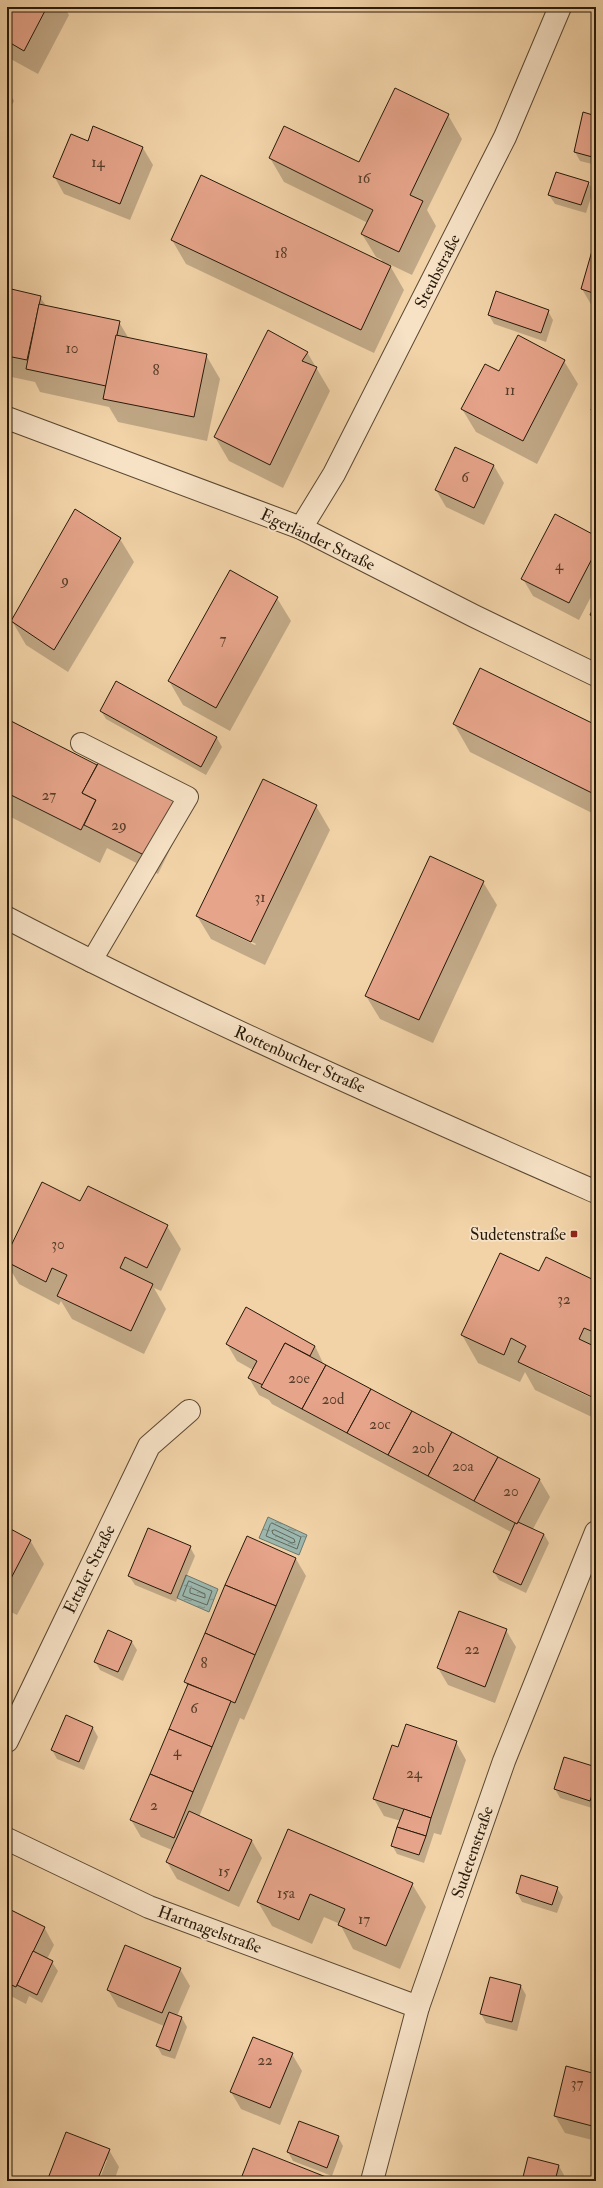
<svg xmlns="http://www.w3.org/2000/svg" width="603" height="2188" viewBox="0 0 603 2188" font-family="'IM FELL Double Pica',serif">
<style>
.water{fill:url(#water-ripples);stroke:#6d786c}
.shadow{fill:#0003;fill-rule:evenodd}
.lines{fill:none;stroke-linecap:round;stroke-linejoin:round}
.shore{stroke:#61685c;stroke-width:1}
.building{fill:#e6a48a;stroke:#261909}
.lane-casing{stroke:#594831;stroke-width:22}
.street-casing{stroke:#594831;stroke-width:24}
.lane{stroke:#f7e2c6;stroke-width:20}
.street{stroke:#f7e2c6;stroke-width:22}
.poi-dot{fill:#8f2418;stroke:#f7e2c6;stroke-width:1.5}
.labels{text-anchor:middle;stroke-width:3.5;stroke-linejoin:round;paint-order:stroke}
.number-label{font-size:15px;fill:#563c29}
.street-label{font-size:17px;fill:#261909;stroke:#f7e2c6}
.poi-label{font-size:17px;fill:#261909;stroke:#f7e2c6;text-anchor:end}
</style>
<defs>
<pattern id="water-ripples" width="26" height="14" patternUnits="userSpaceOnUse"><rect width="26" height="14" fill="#9cb7ae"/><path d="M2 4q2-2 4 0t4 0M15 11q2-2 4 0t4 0" fill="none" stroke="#7f948c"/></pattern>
</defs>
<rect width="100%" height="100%" fill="#f2d3a8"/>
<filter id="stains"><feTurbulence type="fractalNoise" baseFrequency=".005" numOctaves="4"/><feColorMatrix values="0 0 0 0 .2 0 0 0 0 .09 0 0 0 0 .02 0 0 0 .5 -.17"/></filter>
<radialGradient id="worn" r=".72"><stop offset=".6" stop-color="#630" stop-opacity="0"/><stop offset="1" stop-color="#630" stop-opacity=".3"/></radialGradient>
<!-- water -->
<g class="water">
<polygon points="268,1517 307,1535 299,1555 259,1538"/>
<polygon points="186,1575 218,1589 209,1612 177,1598"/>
</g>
<!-- shadow -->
<g class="shadow">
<polygon points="7,7 64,7 69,15 38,74 7,57"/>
<polygon points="7,88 14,101 7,114"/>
<polygon points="448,115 462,139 427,210 436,226 412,275 389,264 404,290 374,353 186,264 172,240 381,262 382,260 376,257 362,234 368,223 284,182 270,158 360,164"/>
<polygon points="596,117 596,165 580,161 575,152"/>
<polygon points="143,148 153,165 130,220 64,194 54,176"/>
<polygon points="588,182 593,191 586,213 555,204 549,195"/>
<polygon points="596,241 596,313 582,289"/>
<polygon points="7,289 40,297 47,307 119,322 129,339 206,355 220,379 207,441 118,422 109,407 40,392 35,382 7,376"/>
<polygon points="548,311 553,320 546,342 494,324 489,315"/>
<polygon points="307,352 330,391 283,488 229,461 215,437"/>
<polygon points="564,361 578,384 537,464 476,432 462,409 499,373"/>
<polygon points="456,448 494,466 504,483 484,525 446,507 436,490"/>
<polygon points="596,537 596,587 579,620 533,596 523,579"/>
<polygon points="120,539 134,562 68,672 26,645 12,621"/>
<polygon points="277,598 291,621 230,731 183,705 169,681"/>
<polygon points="596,604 596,623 591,615"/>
<polygon points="481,669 596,726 596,815 470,752 454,724"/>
<polygon points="116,682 217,738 222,747 206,775 106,719 101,711"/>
<polygon points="7,720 96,766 186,817 158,874 107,848 100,863 7,815"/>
<path d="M263 780 316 806 330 830 265 965 211 939 197 916ZM216 924 256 944 255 945 216 926Z"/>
<polygon points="483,882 497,905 433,1043 380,1019 366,996"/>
<polygon points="81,1203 167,1226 181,1249 161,1291 154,1288 166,1309 144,1354 72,1319 61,1301 59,1305 19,1284 7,1264 7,1257"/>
<polygon points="540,1272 596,1282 596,1398 541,1372 541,1374 596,1400 596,1419 535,1390 525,1372 520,1382 478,1363 462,1335"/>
<polygon points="246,1309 315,1346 324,1365 540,1480 550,1497 533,1529 544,1534 549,1543 526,1593 499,1580 494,1572 511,1532 272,1404 269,1400 259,1395 249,1378 253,1370 237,1361 227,1344"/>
<polygon points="7,1528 30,1540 44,1564 17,1615 7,1610"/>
<polygon points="247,1538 296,1559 306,1576 244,1720 240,1718 199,1817 252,1841 262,1858 239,1907 177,1879 167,1862 172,1850 141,1837 131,1820 188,1687 185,1682"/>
<polygon points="190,1547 195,1556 176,1602 135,1585 129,1576"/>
<polygon points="506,1630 516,1647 495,1703 448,1685 438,1668"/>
<polygon points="132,1642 137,1650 123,1681 100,1670 95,1661"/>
<polygon points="66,1717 93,1728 98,1737 84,1770 57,1759 52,1750"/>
<polygon points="456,1742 466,1760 441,1835 434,1833 424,1863 397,1854 392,1845 401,1821 384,1816 374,1799 399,1748"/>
<polygon points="596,1768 595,1809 560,1798 555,1789"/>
<polygon points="289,1830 412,1884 426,1907 400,1969 353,1949 340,1924 324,1917 312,1944 272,1926 258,1902"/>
<polygon points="557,1888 563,1897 557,1913 522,1902 517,1893"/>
<polygon points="7,1909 44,1927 54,1945 47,1959 52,1962 58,1971 42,2003 29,1996 26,2004 7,1994"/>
<polygon points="180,1969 190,1986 177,2016 182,2018 187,2027 175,2059 162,2055 157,2046 164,2026 118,2007 108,1990"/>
<polygon points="521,1986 526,1995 517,2031 486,2023 481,2014"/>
<polygon points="292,2054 302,2071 280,2125 241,2109 231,2092"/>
<polygon points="596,2075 596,2141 565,2133 555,2116"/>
<polygon points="338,2137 343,2146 332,2176 293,2161 288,2152"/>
<polygon points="109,2150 119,2167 114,2181 99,2181 107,2160 105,2160 96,2181 48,2181"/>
<polygon points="559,2166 564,2175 562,2181 527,2181 524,2177"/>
</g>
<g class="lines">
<!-- shore -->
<g class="shore">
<polygon points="272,1523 301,1537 297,1549 266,1536 270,1525"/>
<polygon points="275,1530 294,1539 295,1542 292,1543 273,1534 272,1531"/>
<polygon points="189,1581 212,1591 207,1605 183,1596"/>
<polygon points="192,1588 205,1594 205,1598 190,1593 190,1589"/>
</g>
</g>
<!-- building -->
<g class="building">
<polygon points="7,7 47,7 24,51 7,41"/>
<polygon points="395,88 449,114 410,195 423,201 399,252 361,234 373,210 269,158 284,126 359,162"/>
<polygon points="583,112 596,116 596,158 574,152"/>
<polygon points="93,126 143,147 120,204 53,177 71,134 88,141"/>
<polygon points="556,172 589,182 581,205 548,195"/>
<polygon points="201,175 391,266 361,330 171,240"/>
<polygon points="594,244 596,244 596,294 581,289"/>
<polygon points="7,288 41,296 27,360 7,356"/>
<polygon points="496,291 549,310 541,333 488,315"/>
<polygon points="39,304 120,321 106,386 26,369"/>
<polygon points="268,330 308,352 302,361 317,367 270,465 214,437"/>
<polygon points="116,335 207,354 194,417 103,399"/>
<polygon points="518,335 565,360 523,441 461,409 485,364 499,371"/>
<polygon points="596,398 596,412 591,410"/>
<polygon points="596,441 596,451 593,450"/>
<polygon points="455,447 494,465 474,508 435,490"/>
<polygon points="75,509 121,538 54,650 11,621"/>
<polygon points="555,514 596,536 596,551 569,603 521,579"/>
<polygon points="230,570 278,597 216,708 168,681"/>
<polygon points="596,602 596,618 590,615"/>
<polygon points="480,668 596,725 596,795 453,724"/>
<polygon points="116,681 217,737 201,767 100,711"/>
<polygon points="7,719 97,765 82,793 96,800 81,830 7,793"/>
<polygon points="100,760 177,799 148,857 84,825 96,800 82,793"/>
<polygon points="263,779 317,805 251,942 196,916"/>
<polygon points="430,856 484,881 419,1020 365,996"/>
<polygon points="42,1182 80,1201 88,1186 168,1225 147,1268 125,1257 120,1268 153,1284 131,1331 57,1296 67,1275 52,1268 46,1282 7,1262 7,1254"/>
<polygon points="500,1253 539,1271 546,1257 596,1281 596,1333 584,1328 579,1339 596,1347 596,1388 592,1397 518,1362 526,1346 511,1338 504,1355 461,1335"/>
<polygon points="246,1307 315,1346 310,1356 285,1343 263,1385 248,1378 257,1361 226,1344"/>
<polygon points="285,1343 326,1365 302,1409 261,1387"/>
<polygon points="326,1365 371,1389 347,1433 302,1409"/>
<polygon points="371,1389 412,1411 388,1455 347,1433"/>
<polygon points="412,1411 452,1432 428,1476 388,1455"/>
<polygon points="452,1432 498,1457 474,1501 428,1476"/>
<polygon points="498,1457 540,1479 517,1524 474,1501"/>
<polygon points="518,1522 544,1534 521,1585 493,1572 515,1523 517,1524"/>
<polygon points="7,1527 31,1540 7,1586"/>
<polygon points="148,1528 191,1546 171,1594 128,1576"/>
<polygon points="247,1536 296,1558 276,1606 225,1585"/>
<polygon points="225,1585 276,1606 255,1655 205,1633"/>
<polygon points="459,1611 507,1629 485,1687 437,1668"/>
<polygon points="108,1630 132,1641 118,1672 94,1662"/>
<polygon points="205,1633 255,1655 235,1703 184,1682"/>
<polygon points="188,1684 231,1701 212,1747 169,1729"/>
<polygon points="66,1715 93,1727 79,1762 51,1750"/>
<polygon points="406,1724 457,1741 431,1818 373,1799 392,1745 398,1747"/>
<polygon points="169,1729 212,1747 193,1792 150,1774"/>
<polygon points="564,1757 596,1767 596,1783 590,1801 554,1789"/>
<polygon points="150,1774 193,1792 174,1838 130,1820"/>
<polygon points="404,1809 431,1818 426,1836 397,1827"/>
<polygon points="189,1811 252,1840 229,1891 166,1862"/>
<polygon points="397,1827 426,1836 419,1855 391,1846"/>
<polygon points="288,1829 413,1883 386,1946 338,1925 345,1909 310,1894 299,1920 257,1902"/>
<polygon points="521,1875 558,1887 552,1905 516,1893"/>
<polygon points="7,1908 45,1927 16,1987 7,1983"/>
<polygon points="125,1945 181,1968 162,2013 107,1990"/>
<polygon points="33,1951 53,1961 37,1995 17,1985"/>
<polygon points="490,1977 521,1985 512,2022 480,2014"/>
<polygon points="169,2012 182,2017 170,2051 156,2046"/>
<polygon points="596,2017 596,2031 593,2030"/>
<polygon points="253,2037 293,2053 270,2108 230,2092"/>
<polygon points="566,2066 596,2074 596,2127 554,2116"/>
<polygon points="299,2121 339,2136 327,2168 287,2152"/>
<polygon points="66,2132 110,2149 97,2181 47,2181"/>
<polygon points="253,2148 331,2179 330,2181 240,2181"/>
<polygon points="528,2157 559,2165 555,2181 537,2181 523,2177"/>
</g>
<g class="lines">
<!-- lane casing -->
<g class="lane-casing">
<polyline id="lane" points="81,743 188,797 91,962"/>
</g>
<!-- street casing -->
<g class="street-casing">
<g id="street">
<polyline points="7,418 301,528 474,616 596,675"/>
<polyline points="301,528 334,474 505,137 560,7"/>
<path d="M7 918C199 1018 398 1105 596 1192"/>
<polyline points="7,1741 149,1446 189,1411"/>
<polyline points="7,1839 149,1907 418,2007"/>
<polyline points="372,2181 418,2007 504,1761 596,1532"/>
</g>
</g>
<!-- lane -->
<use href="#lane" class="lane"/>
<!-- street -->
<use href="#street" class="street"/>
</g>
<!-- markers -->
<rect class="poi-dot" x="570" y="1230" width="8" height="8" rx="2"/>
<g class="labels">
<!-- number labels -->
<g class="number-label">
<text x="98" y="167">14</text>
<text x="364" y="183">16</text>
<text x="281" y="258">18</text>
<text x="72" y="353">10</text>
<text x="156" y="375">8</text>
<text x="510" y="395">11</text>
<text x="465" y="482">6</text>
<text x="559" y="570">4</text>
<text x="65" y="585">9</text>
<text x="223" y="644">7</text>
<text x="49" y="800">27</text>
<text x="119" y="830">29</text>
<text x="260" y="902">31</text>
<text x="58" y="1249">30</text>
<text x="564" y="1304">32</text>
<text x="299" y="1383">20e</text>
<text x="333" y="1404">20d</text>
<text x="380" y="1429">20c</text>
<text x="423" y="1453">20b</text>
<text x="463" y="1471">20a</text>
<text x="511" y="1496">20</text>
<text x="472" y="1654">22</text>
<text x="204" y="1668">8</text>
<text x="194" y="1713">6</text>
<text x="177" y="1756">4</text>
<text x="414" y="1778">24</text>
<text x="154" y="1810">2</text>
<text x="224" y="1876">15</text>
<text x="286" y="1898">15a</text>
<text x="364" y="1924">17</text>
<text x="265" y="2065">22</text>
<text x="577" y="2088">37</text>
</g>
<!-- street labels -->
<g class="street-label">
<text transform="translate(437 271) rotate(-63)" y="6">Steubstraße</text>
<text transform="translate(318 539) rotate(25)" y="6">Egerländer Straße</text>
<text transform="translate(300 1059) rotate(24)" y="6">Rottenbucher Straße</text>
<text transform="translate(89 1569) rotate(-64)" y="6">Ettaler Straße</text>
<text transform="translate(472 1852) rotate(-71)" y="6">Sudetenstraße</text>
<text transform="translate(210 1929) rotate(20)" y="6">Hartnagelstraße</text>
</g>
<!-- poi labels -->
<g class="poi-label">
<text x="566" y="1240">Sudetenstraße</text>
</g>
</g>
<!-- margin -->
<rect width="603" height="2188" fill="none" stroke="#f2d3a8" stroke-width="24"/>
<rect x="8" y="8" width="587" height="2172" fill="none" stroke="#261909" stroke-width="2"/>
<rect x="12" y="12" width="579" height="2164" fill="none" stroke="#261909"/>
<rect width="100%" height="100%" filter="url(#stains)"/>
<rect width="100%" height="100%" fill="url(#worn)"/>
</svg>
